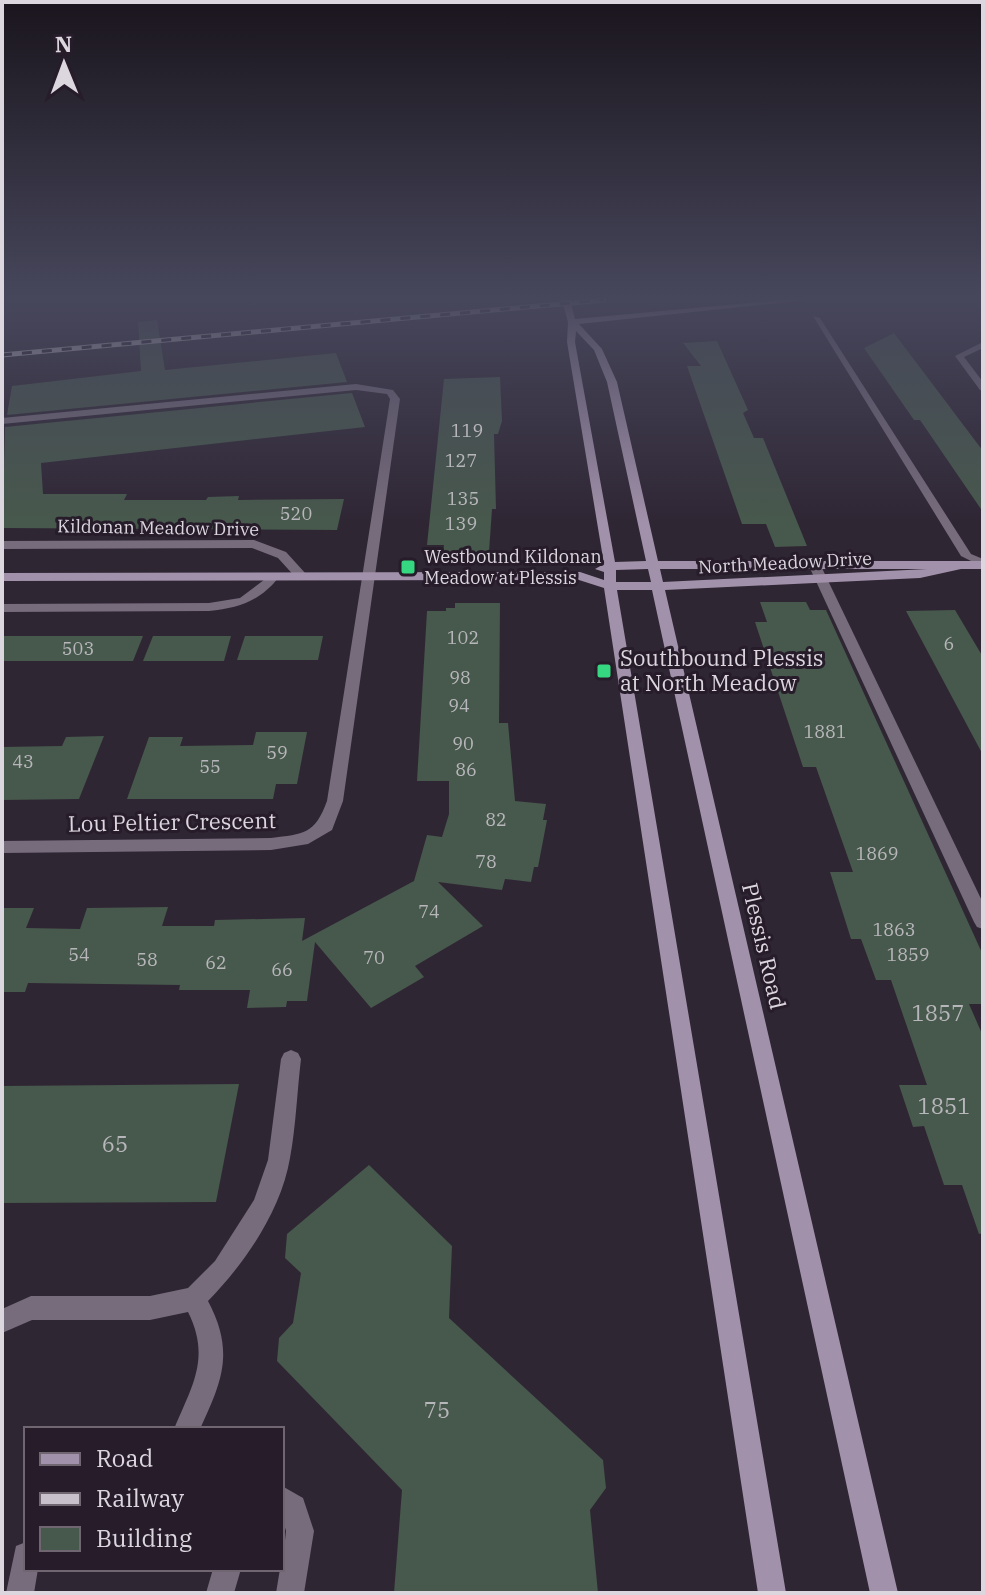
<svg xmlns="http://www.w3.org/2000/svg" width="985" height="1595" viewBox="0 0 985 1595" font-family="'IBM Plex Serif',serif">
<style>
.building{fill:#47584c}
.lines{fill:none;stroke-linecap:round;stroke-linejoin:round}
.lane{fill:#776c7c;fill-rule:evenodd}
.street{fill:#776c7c;fill-rule:evenodd}
.secondary{fill:#a291aa;fill-rule:evenodd}
.rail-casing{stroke:#c8c1cb;stroke-width:5}
.rail{stroke:#261c2a;stroke-width:3;stroke-dasharray:10;stroke-linecap:butt}
.poi-dot{fill:#35d881;stroke:#261c2a;stroke-width:3}
.labels{text-anchor:middle;stroke-width:6;stroke-linejoin:round;paint-order:stroke}
.number-label{font-size:18px;fill:#b7b6ba}
.far-street-label{font-size:18px;fill:#dcd6df;stroke:#261c2a}
.far-poi-label{font-size:18px;fill:#dcd6df;stroke:#261c2a;text-anchor:start}
.poi-label{font-size:22px;fill:#dcd6df;stroke:#261c2a;text-anchor:start}
.street-label{font-size:22px;fill:#dcd6df;stroke:#261c2a}
.near-number-label{font-size:22px;fill:#b7b6ba}
</style>
<rect width="100%" height="100%" fill="#2f2634"/>
<!-- building -->
<g class="building">
<polygon points="157,320 165,370 336,353 347,382 7,415 12,386 141,371 138,322"/>
<polygon points="894,333 983,451 983,512 920,420 914,420 864,348"/>
<polygon points="717,341 748,410 743,413 754,438 763,438 807,546 775,547 766,524 742,524 687,366 701,366 683,343"/>
<polygon points="500,377 502,421 498,434 494,434 496,509 492,509 489,552 443,552 444,545 427,545 444,379"/>
<polygon points="352,393 365,427 41,463 43,494 127,494 124,500 206,500 208,497 239,496 238,500 344,499 337,530 2,528 5,427"/>
<polygon points="760,602 806,602 810,610 826,610 983,955 983,1004 969,1004 983,1036 983,1233 979,1234 962,1185 944,1185 924,1126 913,1127 899,1085 927,1085 891,980 876,980 861,939 851,939 830,872 853,872 816,767 803,767 755,622 767,622"/>
<polygon points="455,603 500,603 499,723 508,723 515,801 546,804 543,820 547,820 538,867 534,867 531,882 505,879 502,890 438,882 483,926 415,966 424,977 371,1008 315,942 307,1001 287,1001 286,1007 247,1008 250,990 179,990 180,985 28,983 25,992 2,992 2,908 34,908 26,928 80,929 87,908 168,907 162,926 214,926 215,920 305,918 302,941 414,881 427,835 442,837 449,814 449,781 417,781 427,611 446,611 446,608 455,608"/>
<polygon points="955,610 983,657 983,755 906,611"/>
<polygon points="2,636 143,636 133,661 2,661"/>
<polygon points="153,636 231,636 224,661 143,661"/>
<polygon points="245,636 323,636 318,660 237,660"/>
<polygon points="256,732 307,732 297,784 276,784 273,799 127,799 149,737 183,737 180,746 253,745"/>
<polygon points="104,736 79,799 2,800 2,747 62,746 66,737"/>
<polygon points="239,1084 216,1202 2,1203 2,1086"/>
<polygon points="369,1165 452,1246 449,1318 603,1460 606,1488 590,1510 598,1593 394,1593 402,1490 277,1361 279,1338 293,1323 301,1273 285,1258 287,1234"/>
</g>
<g class="lines">
<!-- lane -->
<g class="lane">
<polygon points="813,316 820,318 971,554 983,559 983,567 961,556"/>
<polygon points="814,560 820,564 983,903 983,929 977,927 974,922 808,564"/>
<path d="M291 1050 298 1053 301 1059C297 1092 296 1125 290 1158 281 1211 245 1263 208 1301 235 1352 222 1381 200 1429H174C192 1386 211 1358 188 1312L150 1320H32L2 1333V1309L31 1296H150L188 1288 215 1261 254 1200 268 1160 281 1059 284 1053Z"/>
<polygon points="282,1486 303,1498 314,1531 304,1593 276,1593 280,1569 282,1569 286,1531 282,1517"/>
<polygon points="26,1542 26,1569 38,1569 34,1593 6,1593 16,1546"/>
<polygon points="213,1569 241,1569 234,1593 206,1593"/>
</g>
<!-- street -->
<g class="street">
<polygon points="983,342 983,348 964,357 983,382 983,391 980,390 955,356"/>
<path d="M356 384 393 390 400 399 343 801 332 830 308 844 271 850 2 853V841L271 838C304 834 315 834 327 801L390 399 387 394 356 390 2 424V418Z"/>
<polygon points="254,540 286,552 306,574 306,580 298,580 278,558 252,548 2,549 2,541"/>
<path d="M273 573 279 577C260 601 239 608 209 611L2 612V604L209 603 240 598Z"/>
</g>
<!-- secondary -->
<path class="secondary" d="M562 300H570L575 319 781 300H807L579 324 602 349 617 382 658 561H983V569H961L920 578 665 590 898 1593H870L652 590H617L786 1593H758L604 588 579 580 2 581V573L580 572 604 580V572L595 569 604 564 567 342 568 322ZM576 331 594 350 607 382 646 561 615 562 575 342ZM648 569 651 582H616V570ZM660 569H927L663 582Z"/>
<!-- rail casing -->
<g class="rail-casing">
<polyline id="rail" points="2,355 604,300"/>
</g>
<!-- rail -->
<use href="#rail" class="rail"/>
</g>
<!-- sky -->
<linearGradient id="sky" x2="0" y2="1"><stop stop-color="#1a151d"/><stop offset="0.57" stop-color="#47475c"/><stop offset="1" stop-color="#47475c" stop-opacity="0"/></linearGradient>
<rect width="985" height="523" fill="url(#sky)"/>
<!-- markers -->
<g class="poi-dot">
<rect x="400" y="559" width="16" height="16" rx="4"/>
<rect x="596" y="663" width="16" height="16" rx="4"/>
</g>
<g class="labels">
<!-- number labels -->
<g class="number-label">
<text x="467" y="437">119</text>
<text x="461" y="467">127</text>
<text x="463" y="505">135</text>
<text x="296" y="520">520</text>
<text x="461" y="530">139</text>
<text x="463" y="644">102</text>
<text x="949" y="650">6</text>
<text x="78" y="655">503</text>
<text x="460" y="684">98</text>
<text x="459" y="712">94</text>
<text x="825" y="738">1881</text>
<text x="463" y="750">90</text>
<text x="277" y="759">59</text>
<text x="23" y="768">43</text>
<text x="210" y="773">55</text>
<text x="466" y="776">86</text>
<text x="496" y="826">82</text>
<text x="877" y="860">1869</text>
<text x="486" y="868">78</text>
<text x="429" y="918">74</text>
<text x="894" y="936">1863</text>
<text x="79" y="961">54</text>
<text x="908" y="961">1859</text>
<text x="374" y="964">70</text>
<text x="147" y="966">58</text>
<text x="216" y="969">62</text>
<text x="282" y="976">66</text>
</g>
<!-- far-street labels -->
<g class="far-street-label">
<text transform="translate(158 528) rotate(1)" y="6">Kildonan Meadow Drive</text>
<text transform="translate(785 563) rotate(-3)" y="6">North Meadow Drive</text>
</g>
<!-- far-poi labels -->
<g class="far-poi-label">
<text x="424" y="563">Westbound Kildonan<tspan x="424" dy="21">Meadow at Plessis</tspan></text>
</g>
<!-- poi labels -->
<g class="poi-label">
<text x="620" y="666">Southbound Plessis<tspan x="620" dy="25">at North Meadow</tspan></text>
</g>
<!-- street labels -->
<g class="street-label">
<text transform="translate(172 822) rotate(-1)" y="8">Lou Peltier Crescent</text>
<text transform="translate(764 946) rotate(77)" y="8">Plessis Road</text>
</g>
<!-- near-number labels -->
<g class="near-number-label">
<text x="938" y="1021">1857</text>
<text x="944" y="1114">1851</text>
<text x="115" y="1152">65</text>
<text x="437" y="1418">75</text>
</g>
</g>
<!-- border -->
<rect width="985" height="1595" fill="none" stroke="#dcd6df" stroke-width="8"/>
<!-- legend -->
<rect x="24" y="1427" width="260" height="144" fill="#261c2a" stroke="#6f6672" stroke-width="2"/>
<rect x="40" y="1453" width="40" height="12" fill="#a291aa" stroke="#6f6672" stroke-width="2"/>
<text x="96" y="1467" font-size="24" fill="#dcd6df">Road</text>
<rect x="40" y="1493" width="40" height="12" fill="#c8c1cb" stroke="#6f6672" stroke-width="2"/>
<text x="96" y="1507" font-size="24" fill="#dcd6df">Railway</text>
<rect x="40" y="1527" width="40" height="24" fill="#47584c" stroke="#6f6672" stroke-width="2"/>
<text x="96" y="1547" font-size="24" fill="#dcd6df">Building</text>
<!-- north arrow -->
<g transform="translate(64 64) rotate(359)" stroke="#261c2a" stroke-width="6" paint-order="stroke">
<path d="M0-6L14 30L0 20L-14 30Z" fill="#dcd6df"/>
<text y="-12" font-size="22" font-weight="bold" text-anchor="middle" fill="#dcd6df">N</text>
</g>
</svg>
